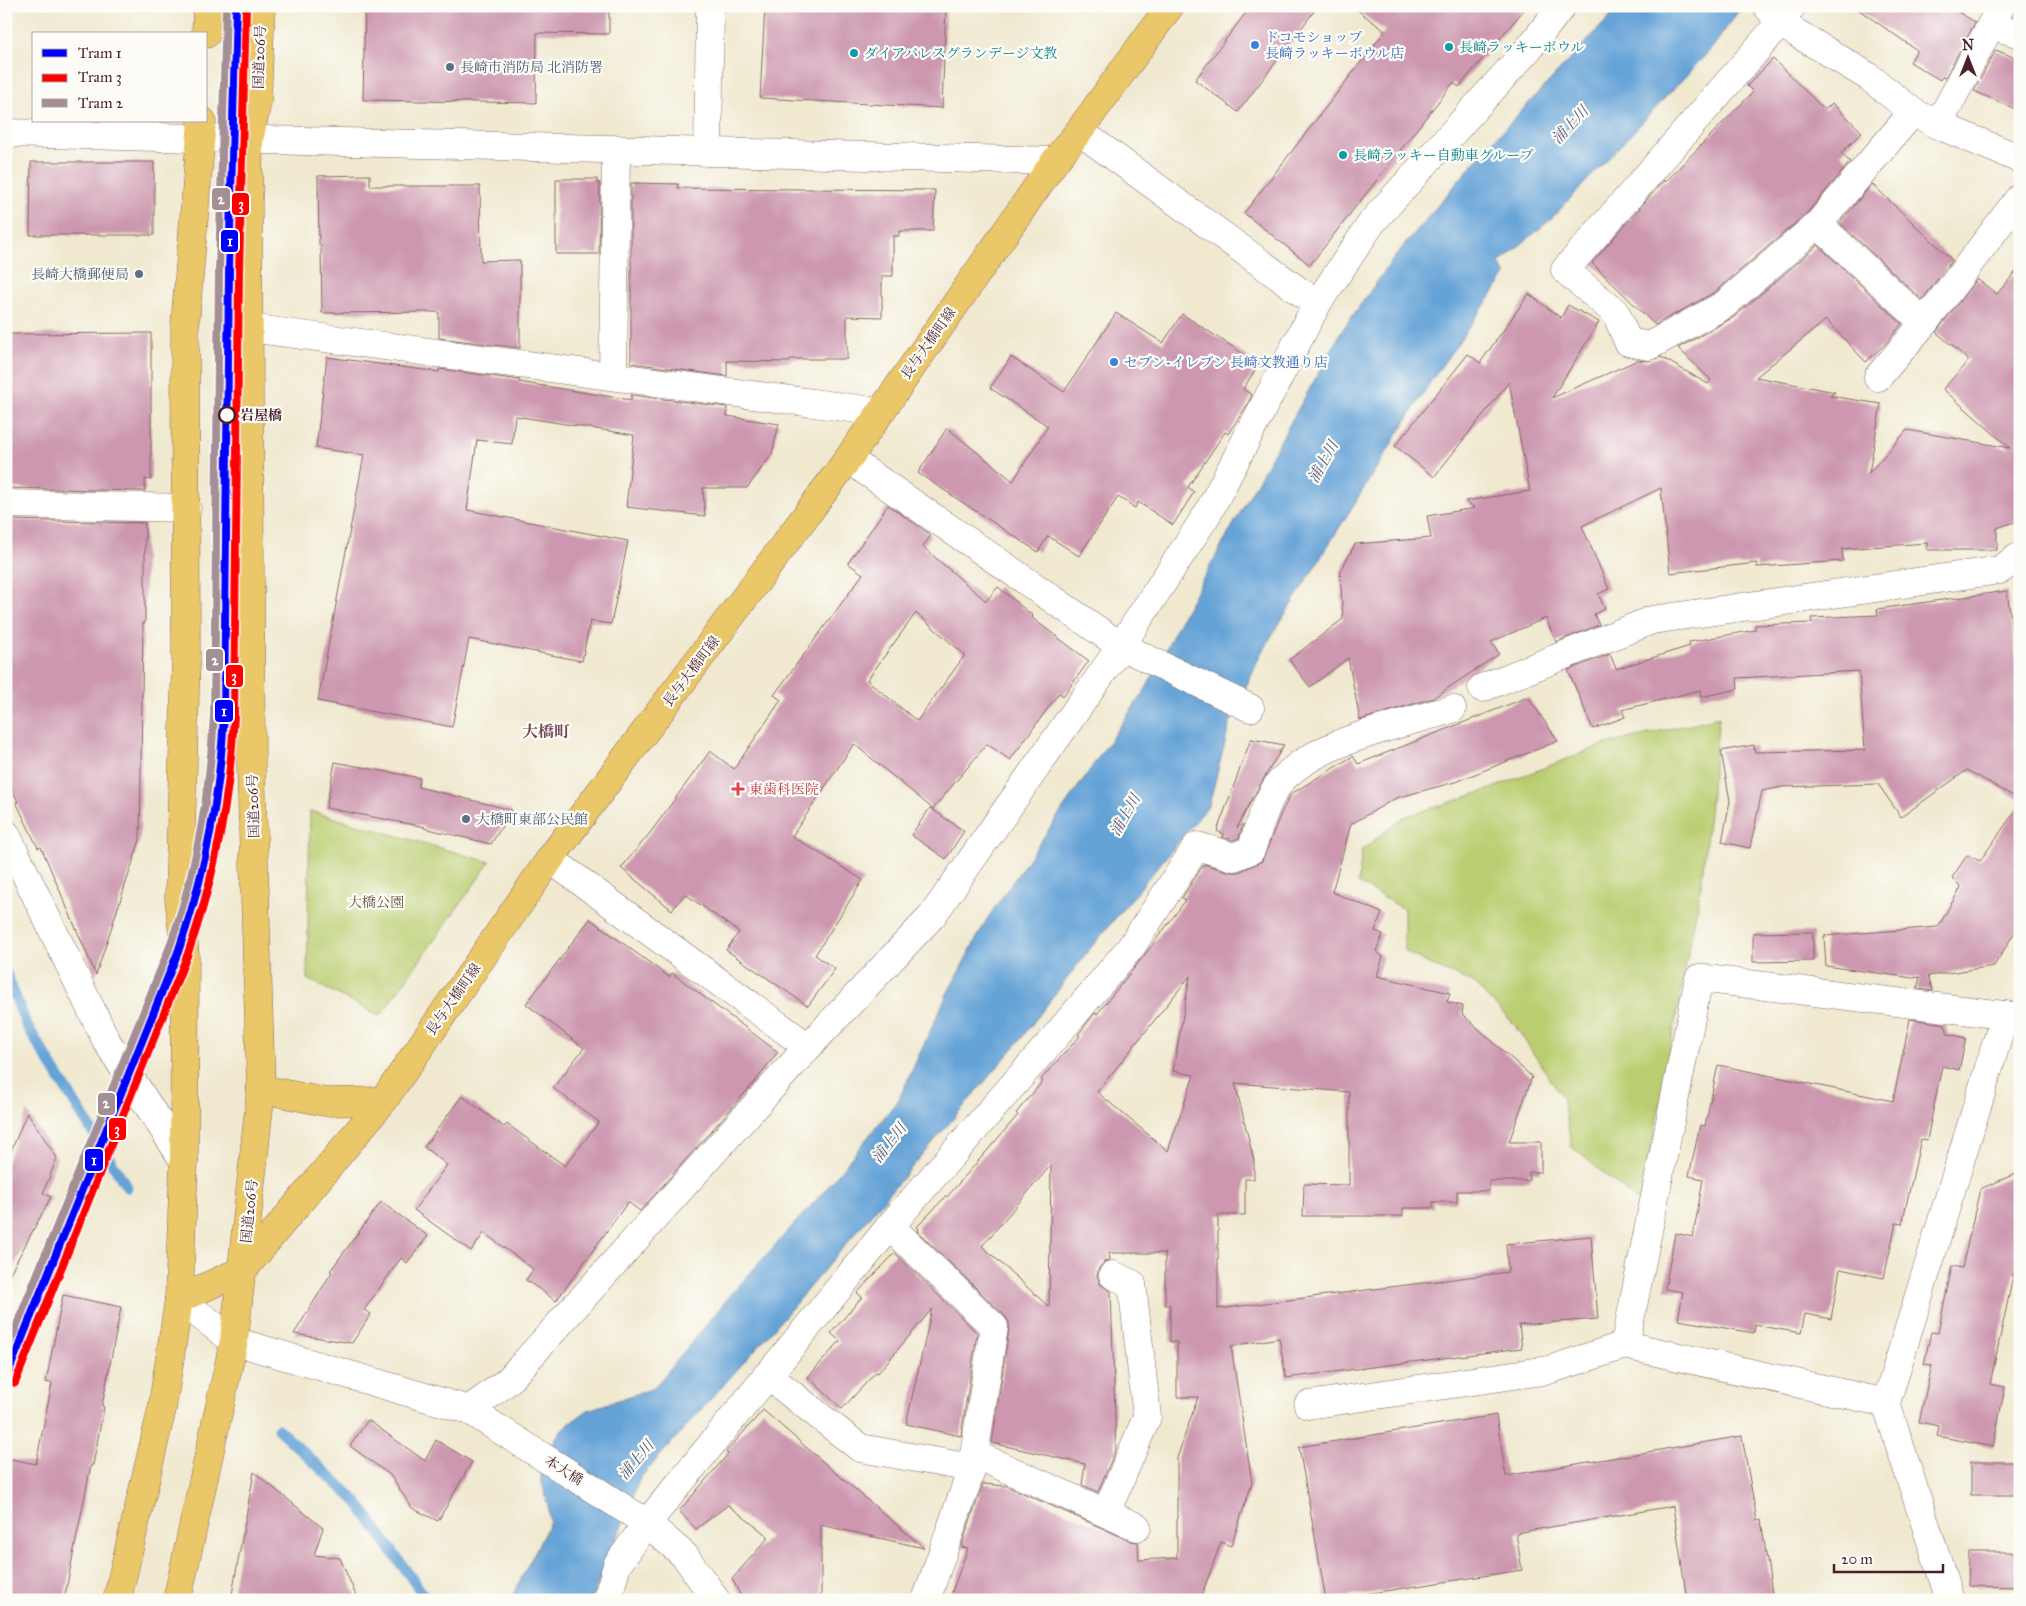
<svg xmlns="http://www.w3.org/2000/svg" width="2026" height="1606" viewBox="0 0 2026 1606" font-family="'IM FELL Great Primer','Noto Serif JP',serif">
<style>
.green{fill:#bace71;stroke:#82764e}
.water{fill:#65a3d7;stroke:#586181}
.lines{fill:none;stroke-linecap:round;stroke-linejoin:round}
.stream{stroke:#65a3d7;stroke-width:11}
.building{fill:#cc97af;fill-rule:evenodd}
.minor-casing{stroke:#846665;stroke-width:29}
.major-casing{stroke:#846665;stroke-width:29}
.highway-casing{stroke:#846665;stroke-width:29}
.minor{stroke:#fff;stroke-width:28}
.major{stroke:#eac769;stroke-width:28}
.highway{stroke:#eac769;stroke-width:28}
.tram-1-casing{stroke:#fdfcf7;stroke-width:11}
.tram-2-casing{stroke:#fdfcf7;stroke-width:11}
.tram-3-casing{stroke:#fdfcf7;stroke-width:11}
.tram-1{stroke:#00f;stroke-width:8}
.tram-2{stroke:#f00;stroke-width:8}
.tram-3{stroke:#a48f95;stroke-width:8}
.shop-dot{fill:#3f7fe0;stroke:#fdfcf7;stroke-width:2}
.culture-dot{fill:#0f9aa8;stroke:#fdfcf7;stroke-width:2}
.service-dot{fill:#5c6f8a;stroke:#fdfcf7;stroke-width:2}
.stop-dot{fill:#fdfcf7;stroke:#4a1f2b;stroke-width:2.5}
.health-dot{fill:#e0444e;stroke:#fdfcf7;stroke-width:2}
.labels{text-anchor:middle;stroke-width:4.5;stroke-linejoin:round;paint-order:stroke}
.shop-label{font-size:14px;fill:#366cbe;stroke:#fdfcf7;text-anchor:start}
.culture-label{font-size:14px;fill:#0d838f;stroke:#fdfcf7;text-anchor:start}
.street-label{font-size:14px;fill:#4a1f2b;stroke:#fdfcf7}
.service-label{font-size:14px;fill:#4e5e75;stroke:#fdfcf7;text-anchor:start}
.stop-label{font-size:14px;font-weight:bold;fill:#4a1f2b;stroke:#fdfcf7;text-anchor:start}
.health-label{font-size:14px;fill:#be3a42;stroke:#fdfcf7;text-anchor:start}
.park-label{font-size:14px;fill:#6c5440;stroke:#fdfcf7}
.water-label{font-size:15px;font-style:italic;fill:#565a78;stroke:#fdfcf7}
.quarter-label{font-size:16px;font-weight:bold;fill:#784959;stroke:#fdfcf7}
.line-badge{stroke:#fdfcf7;stroke-width:2}
.badge-label{font-size:14px;text-anchor:middle;font-weight:bold;fill:#fff}
</style>
<rect width="100%" height="100%" fill="#fdfcf7"/>
<filter id="ink" filterUnits="userSpaceOnUse"><feTurbulence type="fractalNoise" baseFrequency=".02" numOctaves="2"/><feDisplacementMap in="SourceGraphic" scale="10" xChannelSelector="R" yChannelSelector="G"/><feConvolveMatrix kernelMatrix="1 2 1 2 8 2 1 2 1" color-interpolation-filters="sRGB"/></filter>
<filter id="wash" filterUnits="userSpaceOnUse"><feTurbulence type="fractalNoise" baseFrequency=".0096" numOctaves="4" result="noise"/><feDisplacementMap in="SourceGraphic" scale="20" xChannelSelector="R" yChannelSelector="G"/><feGaussianBlur stdDeviation="1.12" result="paint"/><feColorMatrix in="noise" values="0 0 0 0 0 0 0 0 0 0 0 0 0 0 0 0 0 1.4 0 .05"/><feComposite in="paint" operator="in"/></filter>
<g filter="url(#wash)">
<rect width="100%" height="100%" fill="#f0e9d0"/>
<!-- green -->
<g class="green">
<polygon points="6,161 12,161 9,320 6,320"/>
<polygon points="1719,717 1702,880 1641,1204 1572,1147 1562,1097 1514,1024 1472,982 1433,966 1404,951 1404,909 1358,883 1362,850 1404,817 1482,792 1603,745"/>
<polygon points="310,811 490,862 380,1016 307,979"/>
</g>
<!-- water -->
<polygon class="water" points="1620,6 1742,6 1713,47 1551,219 1499,263 1506,275 1431,381 1261,653 1230,723 1209,805 1089,950 1017,1044 771,1332 640,1478 615,1544 591,1600 510,1600 550,1522 548,1505 541,1479 541,1460 562,1429 588,1410 654,1388 734,1291 825,1190 899,1099 948,992 987,919 1147,687 1185,611 1343,329 1397,254 1481,154"/>
<g class="lines">
<!-- stream -->
<g class="stream">
<polyline points="6,973 27,1026 127,1187"/>
<polyline points="278,1429 357,1502 427,1600"/>
</g>
</g>
<g id="blocks">
<!-- building -->
<g class="building">
<polygon points="365,6 609,6 609,34 537,33 536,103 363,100"/>
<polygon points="765,6 946,7 942,108 760,98"/>
<polygon points="1251,6 1318,6 1238,112 1195,80"/>
<polygon points="1352,6 1527,6 1459,87 1453,83 1310,265 1244,213 1385,31"/>
<polygon points="1853,6 1948,6 1975,22 1945,78 1942,77 1940,80 1910,62 1917,50"/>
<polygon points="1996,50 2020,60 2020,111 1974,91"/>
<polygon points="1773,59 1825,110 1832,103 1862,132 1841,153 1850,162 1807,213 1715,292 1655,325 1592,263 1664,180 1665,182 1753,92 1747,86"/>
<polygon points="31,162 154,162 154,235 30,235"/>
<polygon points="370,175 370,186 480,186 481,261 520,260 520,348 439,338 439,312 322,313 321,245 319,245 318,176"/>
<polygon points="556,179 597,179 597,183 600,183 599,254 556,254"/>
<polygon points="631,183 678,184 678,188 935,190 933,231 899,231 899,236 893,236 893,276 882,276 882,317 847,316 847,359 790,359 790,362 727,361 727,376 631,363"/>
<polygon points="1872,184 1952,260 1922,300 1840,223"/>
<polygon points="1818,245 1902,324 1886,343 1866,362 1826,320 1756,377 1835,392 1830,396 1881,404 1869,473 1907,430 2010,448 1943,389 1969,360 1936,332 1977,279 1997,294 2020,267 2020,520 1997,528 1997,550 1927,550 1927,543 1842,549 1843,561 1757,567 1757,563 1670,573 1661,488 1582,526 1609,589 1598,594 1605,609 1594,614 1599,625 1556,642 1546,618 1491,642 1499,654 1433,698 1360,720 1348,658 1310,687 1289,660 1343,619 1340,572 1355,544 1431,538 1427,516 1475,508 1465,501 1530,491 1509,382 1434,477 1395,446 1468,354 1480,363 1529,294 1561,318 1568,305 1599,322 1552,398 1638,360 1647,361 1661,357 1708,384 1711,380 1678,348 1734,317"/>
<polygon points="1116,313 1163,343 1182,314 1259,364 1243,389 1252,395 1246,407 1228,434 1225,432 1188,487 1194,492 1173,525 1138,502 1135,508 1118,497 1079,556 1048,536 1038,552 918,473 947,428 1013,481 1048,426 990,388 1011,357 1064,392"/>
<polygon points="151,333 151,480 145,479 145,491 8,488 6,334"/>
<polygon points="327,357 439,372 439,369 520,380 519,382 631,400 631,395 727,407 727,416 779,424 772,454 747,488 703,488 705,516 626,507 634,435 515,416 512,444 477,440 467,510 628,541 611,624 590,621 582,661 469,639 452,727 318,701 364,455 316,448"/>
<path d="M888 505 931 535 923 547 986 601 998 587 1033 616 1032 618 1089 661 1063 696 1059 693 1010 760 987 744 933 809 854 744 792 836 863 880 815 955 835 969 808 1006 726 950 739 932 685 894 672 910 621 868 650 833 710 751 734 769 781 700 774 695 863 574 848 563ZM916 613 965 655 917 721 867 680Z"/>
<polygon points="8,520 145,523 145,623 143,623 140,840 96,975 41,847 38,848 16,802 18,802 6,776 6,529 8,529"/>
<polygon points="2007,591 2020,684 2020,800 1967,770 1901,817 1878,784 1782,787 1762,791 1750,848 1722,842 1730,801 1721,751 1754,745 1755,752 1865,750 1859,671 1737,678 1738,689 1701,697 1700,690 1622,710 1625,717 1593,729 1568,670 1610,654 1616,669 1690,646 1689,642 1755,630 1755,625 1812,623 1811,618 1878,615 1877,609"/>
<path d="M1528 697 1558 741 1455 782 1396 798 1351 824 1332 892 1382 913 1375 931 1383 934 1376 951 1383 957 1377 976 1450 993 1447 1002 1463 1006 1462 1014 1532 1077 1509 1142H1541V1172H1529V1181H1489V1191H1457V1202H1433V1208H1403V1216H1303L1304 1184 1349 1185V1092L1235 1083 1254 1161V1179H1245V1215H1218V1309L1508 1272 1506 1244 1591 1236 1598 1319 1519 1325 1522 1348 1286 1378 1279 1338 1231 1346 1252 1483 1231 1546 1221 1542 1200 1600H949L968 1548 961 1547 983 1484 1007 1486 1131 1541 1138 1542 1139 1560 1177 1558V1458L1198 1397H1177V1342H1170V1305H1165V1253H1109L1110 1260 1104 1262 1099 1268 1097 1276 1100 1284 1111 1291 1116 1449 1098 1492 1082 1485 1085 1464 992 1443 1009 1329V1322L1005 1316 917 1231 919 1229 917 1227 946 1196 947 1197 1018 1115 1016 1113 1043 1081 1041 1079 1080 1036 1078 1035 1095 1013 1097 1014 1143 957 1186 900 1182 898 1204 864 1230 872H1239L1262 861 1282 811 1291 794 1353 756 1358 764ZM1190 976 1173 1071 1194 1075 1168 1151 1097 1092ZM1051 1165 1049 1307 982 1246Z"/>
<polygon points="1251,739 1284,745 1258,788 1237,828 1243,824 1239,838 1233,840 1222,837 1225,835 1217,831"/>
<polygon points="335,762 420,778 418,787 512,810 491,844 424,828 425,827 326,808"/>
<polygon points="2020,804 2020,924 1994,966 1928,976 1933,991 1917,989 1920,977 1913,978 1826,966 1824,936 1938,927 1961,887 1952,878 1967,855 1980,861"/>
<polygon points="930,808 964,831 946,859 911,835"/>
<polygon points="590,919 669,977 672,973 778,1052 753,1084 640,1211 628,1202 556,1301 526,1280 533,1269 484,1233 471,1251 414,1210 447,1165 424,1147 462,1096 504,1127 507,1124 565,1166 599,1122 553,1088 584,1048 526,1004"/>
<polygon points="1813,932 1813,961 1753,962 1753,933"/>
<polygon points="1910,1019 1945,1024 1948,1034 1966,1038 1959,1070 1942,1066 1927,1140 1921,1139 1902,1224 1896,1223 1884,1278 1840,1269 1831,1319 1805,1314 1801,1333 1755,1325 1754,1333 1678,1320 1683,1292 1665,1289 1675,1233 1693,1237 1703,1179 1689,1176 1700,1125 1705,1126 1718,1065 1893,1101"/>
<polygon points="27,1112 57,1158 43,1193 51,1197 6,1281 6,1164"/>
<polygon points="2020,1172 2020,1274 2014,1272 1990,1384 2005,1387 1993,1447 1937,1436 1939,1426 1919,1422 1932,1365 1924,1364 1931,1332 1938,1333 1952,1266 1962,1268 1980,1189"/>
<polygon points="381,1202 428,1236 407,1263 401,1258 364,1310 371,1314 352,1343 294,1334 332,1272 330,1271"/>
<polygon points="895,1253 977,1333 961,1436 906,1424 932,1309 878,1373 876,1372 842,1409 808,1377 840,1341 831,1333 862,1297 857,1293"/>
<polygon points="63,1295 121,1307 102,1406 104,1407 93,1465 91,1465 64,1600 26,1600 6,1596 6,1484 11,1459 36,1464 52,1383 46,1382"/>
<polygon points="763,1410 836,1473 924,1548 821,1525 821,1598 802,1598 802,1600 743,1600 732,1579 769,1537 728,1505 696,1529 679,1511 728,1454 726,1452"/>
<polygon points="1496,1415 1506,1476 1742,1436 1757,1521 1761,1520 1773,1600 1687,1600 1673,1506 1516,1533 1522,1570 1326,1600 1299,1447"/>
<polygon points="368,1420 425,1461 436,1440 472,1462 438,1521 412,1508 390,1475 350,1446"/>
<rect x="1971" y="1462" width="49" height="33"/>
<polygon points="254,1472 323,1528 314,1555 340,1558 358,1600 231,1600"/>
<polygon points="1969,1552 2020,1552 2020,1587 1968,1586"/>
</g>
</g>
</g>
<g filter="url(#ink)">
<use href="#blocks" fill-opacity="0" stroke="#846665" stroke-width="1"/>
<g class="lines">
<!-- minor casing -->
<g class="minor-casing">
<g id="minor">
<polyline points="1767,6 1780,23 1869,77 1913,112 1938,125 2020,159"/>
<polyline points="1792,6 1780,23 1565,270 1616,313 1628,342 1649,346 1724,305 1818,224 1913,112"/>
<polyline points="1991,25 2020,34"/>
<polyline points="1938,125 2001,6"/>
<polyline points="1079,131 1317,304"/>
<polyline points="6,133 1055,161"/>
<polyline points="708,152 710,6"/>
<polyline points="1818,224 1924,323"/>
<polyline points="249,328 880,412"/>
<polyline points="613,376 616,149"/>
<polyline points="1878,377 1924,323 2020,197"/>
<polyline points="848,459 1121,646 1250,708"/>
<polyline points="6,504 187,508"/>
<polyline points="1482,688 1652,620 2000,570 2020,556"/>
<polyline points="6,834 107,1042 184,1161"/>
<polyline points="550,859 808,1047"/>
<polyline points="890,1226 994,1327 972,1468 926,1600"/>
<polyline points="179,1299 234,1341 469,1410 508,1381 808,1047 932,916 1121,646 1208,513 1317,304 1373,221 1530,47 1562,6"/>
<polyline points="1625,1345 1699,978 2020,1017"/>
<polyline points="767,1375 860,1448 972,1468"/>
<polyline points="1308,1405 1549,1370 1625,1345 1886,1403"/>
<polyline points="469,1410 647,1523 685,1556 716,1600"/>
<polyline points="974,1454 1137,1527"/>
<polyline points="1106,1513 1147,1417 1132,1284 1113,1275"/>
<path d="M607 1600 617 1565 647 1523 890 1226 1055 1037 1131 947 1197 846 1234 857 1251 850C1259 828 1266 798 1282 780 1317 741 1402 724 1452 709"/>
<polyline points="1950,1600 1886,1403 2005,1015"/>
</g>
</g>
<!-- major casing -->
<g class="major-casing">
<g id="major">
<polyline points="261,1089 325,1102 383,1101"/>
<polyline points="179,1299 243,1270 383,1101 550,859 848,459 1055,161 1079,131 1170,6"/>
</g>
</g>
<!-- highway casing -->
<g class="highway-casing">
<g id="highway">
<polyline points="206,34 207,6"/>
<polyline points="117,1600 162,1409 179,1299 184,1161 185,955 179,898 186,658 185,325 202,121"/>
<polyline points="177,1600 234,1341 261,1089 251,766 248,201 249,140 257,103 261,6"/>
</g>
</g>
<!-- minor -->
<use href="#minor" class="minor"/>
<!-- major -->
<use href="#major" class="major"/>
<!-- highway -->
<use href="#highway" class="highway"/>
<!-- tram-1 casing -->
<g class="tram-1-casing">
<path id="tram-1" d="M6 1378 178 952C205 875 220 797 224 715L229 272 236 6"/>
</g>
<!-- tram-2 casing -->
<g class="tram-2-casing">
<path id="tram-2" d="M15 1383 187 956C215 878 230 798 234 716L239 272 246 6"/>
</g>
<!-- tram-3 casing -->
<g class="tram-3-casing">
<path id="tram-3" d="M6 1352 169 949C196 873 210 795 214 715L219 272 226 6"/>
</g>
<!-- tram-1 -->
<use href="#tram-1" class="tram-1"/>
<!-- tram-2 -->
<use href="#tram-2" class="tram-2"/>
<!-- tram-3 -->
<use href="#tram-3" class="tram-3"/>
</g>
</g>
<!-- markers -->
<g class="shop-dot">
<circle cx="1255" cy="45" r="5"/>
<circle cx="1114" cy="362" r="5"/>
</g>
<g class="culture-dot">
<circle cx="1449" cy="47" r="5"/>
<circle cx="854" cy="53" r="5"/>
<circle cx="1343" cy="155" r="5"/>
</g>
<g class="service-dot">
<circle cx="450" cy="67" r="5"/>
<circle cx="139" cy="274" r="5"/>
<circle cx="466" cy="819" r="5"/>
</g>
<circle class="stop-dot" cx="227" cy="415" r="8"/>
<path class="health-dot" d="M735.5 781.5h5v5h5v5h-5v5h-5v-5h-5v-5h5z"/>
<g class="labels">
<!-- shop labels -->
<g class="shop-label">
<text x="1265" y="42">ドコモショップ<tspan x="1265" dy="16">長崎ラッキーボウル店</tspan></text>
<text x="1124" y="367">セブン-イレブン 長崎文教通り店</text>
</g>
<!-- culture labels -->
<g class="culture-label">
<text x="1459" y="52">長崎ラッキーボウル</text>
<text x="864" y="58">ダイアパレスグランデージ文教</text>
<text x="1353" y="160">長崎ラッキー自動車グループ</text>
</g>
<!-- street labels -->
<g class="street-label">
<text transform="translate(259 57) rotate(-88)" y="5">国道206号</text>
<text transform="translate(928 343) rotate(-55)" y="5">長与大橋町線</text>
<text transform="translate(691 671) rotate(-53)" y="5">長与大橋町線</text>
<text transform="translate(253 806) rotate(-92)" y="5">国道206号</text>
<text transform="translate(453 999) rotate(-55)" y="5">長与大橋町線</text>
<text transform="translate(249 1211) rotate(-84)" y="5">国道206号</text>
<text transform="translate(564 1470) rotate(32)" y="5">本大橋</text>
</g>
<!-- service labels -->
<g class="service-label">
<text x="460" y="72">長崎市消防局 北消防署</text>
<text x="129" y="279" text-anchor="end">長崎大橋郵便局</text>
<text x="476" y="824">大橋町東部公民館</text>
</g>
<!-- stop labels -->
<g class="stop-label">
<text x="240" y="420">岩屋橋</text>
</g>
<!-- health labels -->
<g class="health-label">
<text x="749" y="794">東歯科医院</text>
</g>
<!-- park labels -->
<g class="park-label">
<text x="376" y="907">大橋公園</text>
</g>
<!-- water labels -->
<g class="water-label">
<text transform="translate(1570 125) rotate(-47)" y="5">浦上川</text>
<text transform="translate(1323 462) rotate(-61)" y="5">浦上川</text>
<text transform="translate(1125 815) rotate(-60)" y="5">浦上川</text>
<text transform="translate(889 1143) rotate(-52)" y="5">浦上川</text>
<text transform="translate(636 1460) rotate(-50)" y="5">浦上川</text>
</g>
<!-- quarter labels -->
<g class="quarter-label">
<text x="546" y="737">大橋町</text>
</g>
</g>
<g class="line-badge">
<rect x="211" y="187" width="20" height="24" rx="5" fill="#a48f95"/>
<rect x="231" y="192" width="19" height="24" rx="5" fill="#f00"/>
<rect x="220" y="229" width="19" height="24" rx="5" fill="#00f"/>
<rect x="205" y="648" width="19" height="24" rx="5" fill="#a48f95"/>
<rect x="225" y="664" width="19" height="24" rx="5" fill="#f00"/>
<rect x="214" y="699" width="20" height="24" rx="5" fill="#00f"/>
<rect x="97" y="1092" width="19" height="24" rx="5" fill="#a48f95"/>
<rect x="108" y="1117" width="19" height="24" rx="5" fill="#f00"/>
<rect x="84" y="1148" width="20" height="24" rx="5" fill="#00f"/>
</g>
<g class="badge-label">
<text x="221" y="204">2</text>
<text x="241" y="209">3</text>
<text x="230" y="246">1</text>
<text x="215" y="665">2</text>
<text x="234" y="681">3</text>
<text x="224" y="716">1</text>
<text x="106" y="1108">2</text>
<text x="117" y="1134">3</text>
<text x="94" y="1165">1</text>
</g>
<!-- margin -->
<rect width="2026" height="1606" fill="none" stroke="#fdfcf7" stroke-width="25"/>
<!-- legend -->
<rect x="32" y="32" width="175" height="90" fill="#fdfcf7" stroke="#b5a4a5"/>
<rect x="42" y="49" width="25" height="8" fill="#0000ff" stroke="#b5a4a5"/>
<text x="78" y="58" font-size="15" fill="#4a1f2b">Tram 1</text>
<rect x="42" y="74" width="25" height="8" fill="#ff0000" stroke="#b5a4a5"/>
<text x="78" y="82" font-size="15" fill="#4a1f2b">Tram 3</text>
<rect x="42" y="99" width="25" height="8" fill="#a48f95" stroke="#b5a4a5"/>
<text x="78" y="108" font-size="15" fill="#4a1f2b">Tram 2</text>
<!-- north arrow -->
<g transform="translate(1968 58)" stroke="#fdfcf7" stroke-width="4" paint-order="stroke">
<path d="M0-4L9 19L0 12L-9 19Z" fill="#4a1f2b"/>
<text y="-8" font-size="14" font-weight="bold" text-anchor="middle" fill="#4a1f2b">N</text>
</g>
<!-- scale -->
<path d="M1834 1564v8h109v-8" fill="none" stroke="#4a1f2b" stroke-width="2.5"/>
<text x="1841" y="1564" font-size="15" fill="#4a1f2b" stroke="#fdfcf7" stroke-width="4" paint-order="stroke">20 m</text>
</svg>
